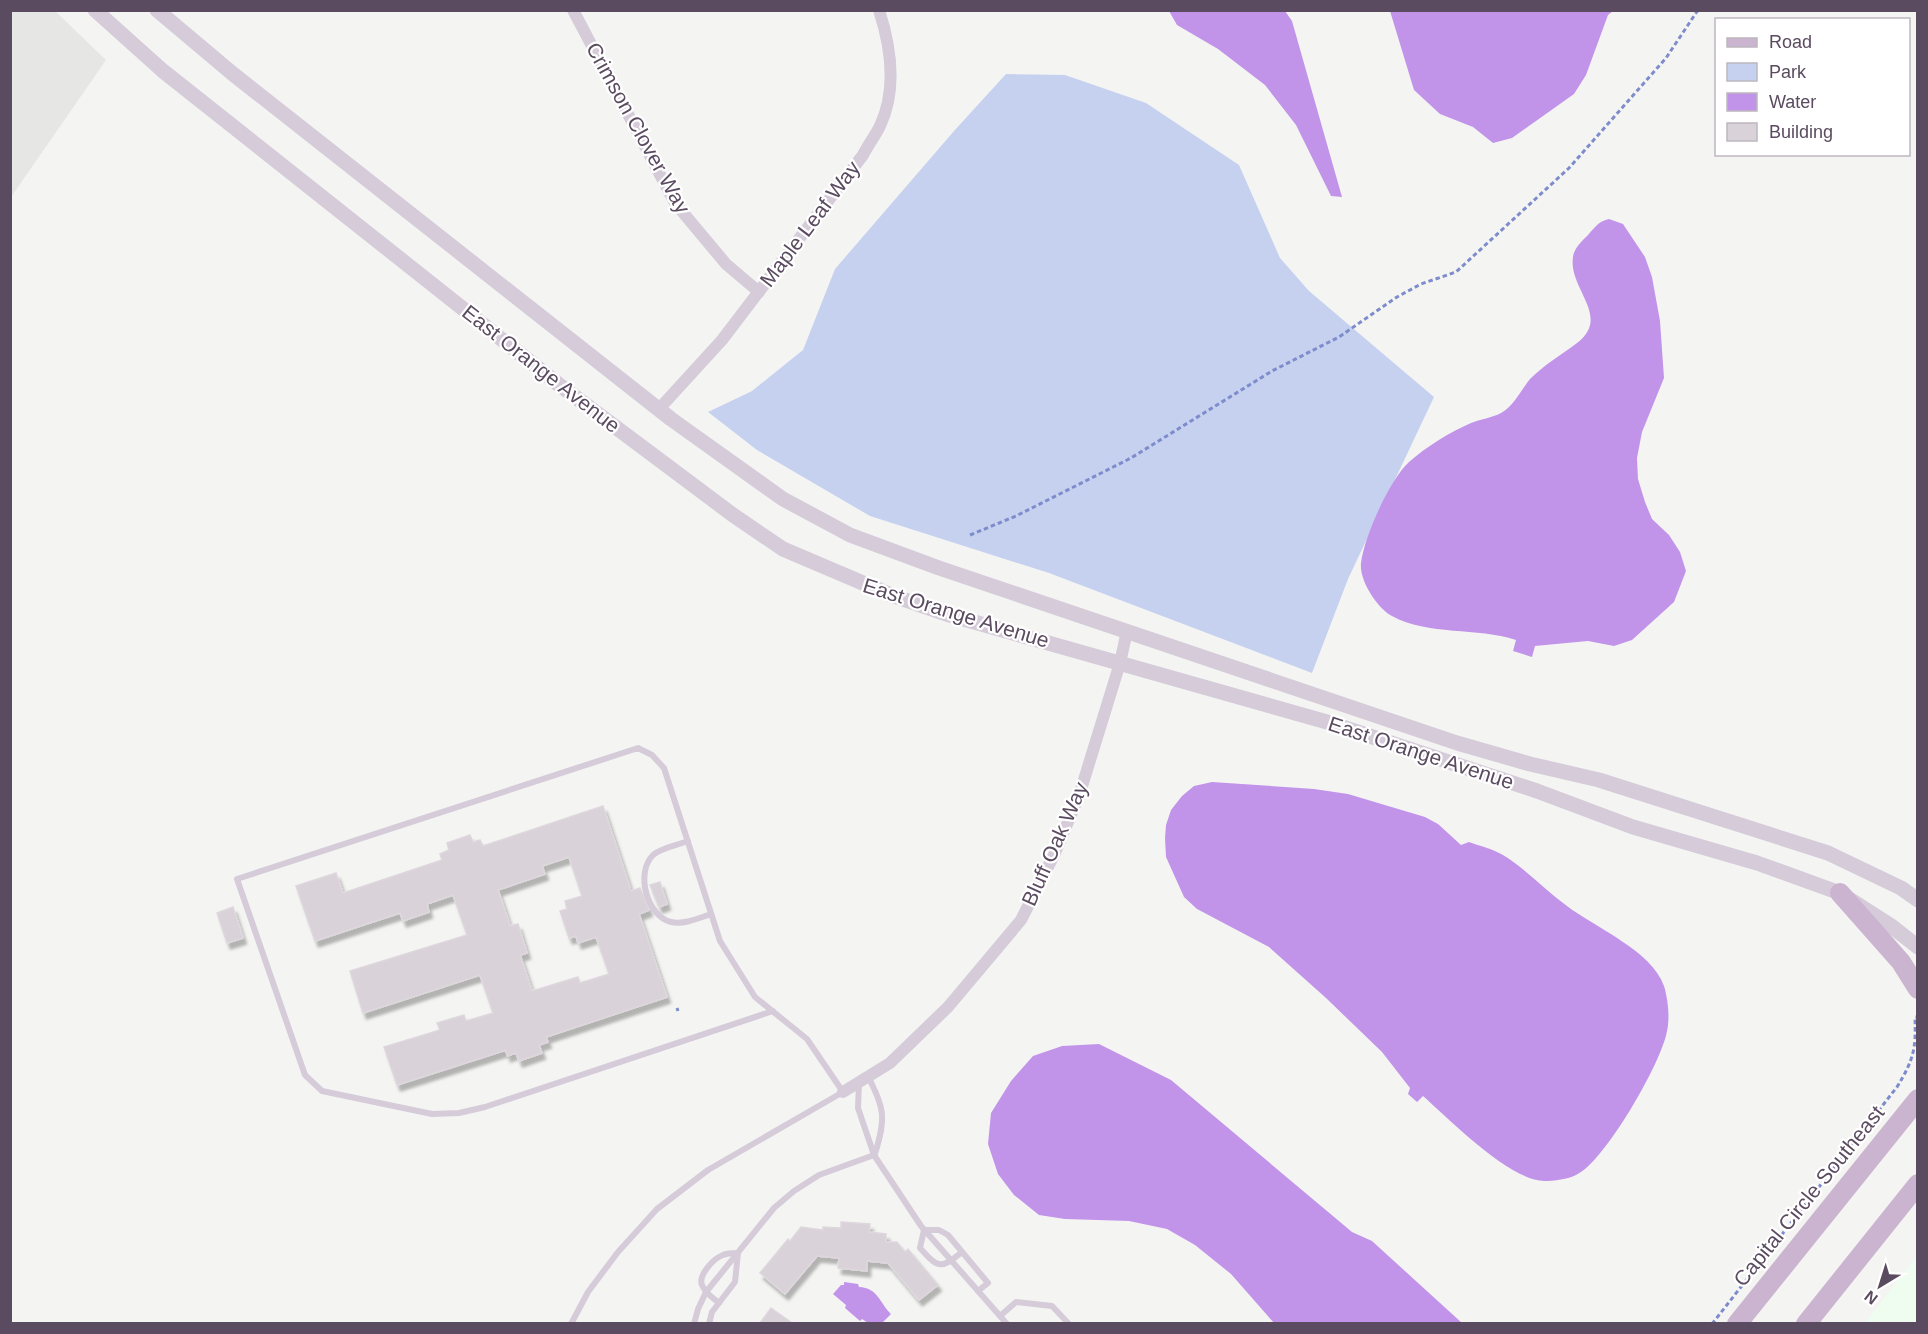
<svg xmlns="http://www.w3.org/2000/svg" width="1928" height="1334" viewBox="0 0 1928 1334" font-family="Arial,sans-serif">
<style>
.commercial{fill:#effcf0}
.education{fill:#e6e6e5}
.green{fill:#c5d1ef}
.water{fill:#c194e9}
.building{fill:#d9d2d9;stroke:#ded7dd;stroke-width:1.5;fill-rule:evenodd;filter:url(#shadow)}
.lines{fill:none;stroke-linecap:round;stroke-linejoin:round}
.path{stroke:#7e8ccc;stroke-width:3;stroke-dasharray:4.5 3;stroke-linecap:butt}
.service{stroke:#d5cbd9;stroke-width:6}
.minor{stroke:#d5cbd9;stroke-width:12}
.tertiary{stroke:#d5cbd9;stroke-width:15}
.primary{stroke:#cab4cf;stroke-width:20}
.labels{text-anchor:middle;stroke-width:4.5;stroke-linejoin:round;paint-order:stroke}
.street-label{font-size:21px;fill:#5b4b60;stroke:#fff}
</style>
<defs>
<filter id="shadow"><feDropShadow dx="3.5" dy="6" stdDeviation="1.5" flood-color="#0004"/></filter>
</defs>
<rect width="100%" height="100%" fill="#f4f5f3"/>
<!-- commercial -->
<polygon class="commercial" points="1917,1256 1917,1323 1865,1323"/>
<!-- education -->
<polygon class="education" points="11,10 55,11 106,60 11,197"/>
<!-- green -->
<polygon class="green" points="1006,74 1065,75 1146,103 1239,165 1280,258 1309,291 1434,397 1348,579 1312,673 1049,573 870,516 757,450 708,412 752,391 803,350 835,269 954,131"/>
<!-- water -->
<g class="water">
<polygon points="1169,11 1285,11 1292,21 1342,197 1331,196 1296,125 1265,85 1218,49 1177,25"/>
<polygon points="1390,11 1390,10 1613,11 1608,15 1586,75 1574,94 1512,138 1493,143 1473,127 1440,114 1414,90"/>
<path d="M1609 219 1623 224 1645 257 1652 277 1660 321 1664 378 1642 432 1637 458 1638 479 1645 502 1652 519 1669 535 1680 552 1686 571 1674 602 1632 640 1614 646 1588 641 1535 646 1532 657 1513 651 1516 640C1477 627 1428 636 1392 616 1377 608 1359 580 1361 563 1364 537 1390 479 1409 462 1426 447 1450 432 1471 423 1480 419 1492 418 1501 413 1514 406 1521 390 1530 379 1544 365 1561 355 1577 343 1612 316 1568 289 1573 257 1574 248 1582 241 1588 235 1595 227 1599 221 1609 219Z"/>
<path d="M1212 782 1314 789 1348 794 1425 817 1438 824 1461 845 1469 842C1480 846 1493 849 1503 855 1526 869 1545 890 1567 906 1596 928 1652 951 1664 986 1668 999 1670 1018 1667 1031 1662 1062 1604 1163 1576 1175 1568 1179 1554 1181 1544 1181 1509 1180 1450 1120 1423 1096L1417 1102 1408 1094 1410 1088 1382 1052 1326 998 1269 947 1197 909 1184 897 1166 857 1165 838 1166 825 1171 810 1182 796 1194 786Z"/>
<polygon points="1099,1044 1171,1080 1352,1232 1372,1241 1462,1323 1274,1323 1231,1274 1195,1245 1167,1229 1129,1221 1065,1219 1039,1215 1014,1195 998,1174 988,1144 991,1113 1011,1081 1033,1056 1062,1046"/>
<path d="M844 1282 858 1284 859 1287C878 1288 879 1302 891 1314L882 1323H868L862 1319 860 1321 845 1308 846 1305 833 1294 841 1285H844Z"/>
</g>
<!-- building -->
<g class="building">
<path d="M603 806 631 891 640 888 649 910 639 914 667 997 546 1037 548 1042 539 1045 542 1053 519 1061 516 1053 507 1056 506 1050 397 1085 384 1047 440 1030 437 1023 464 1015 466 1021 493 1013 480 975 363 1013 350 971 467 935 453 895 427 904 429 912 403 921 400 913 315 941 296 886 336 873 343 893 442 860 440 854 449 850 447 843 470 835 473 842 480 840 483 846ZM569 857 582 896 565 901 567 909 560 911 569 938 576 936 578 943 596 937 609 974 580 983 578 977 532 991 520 955 527 953 518 924 510 926 498 890 545 874 542 866Z"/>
<polygon points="660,882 667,904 659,907 650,885"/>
<polygon points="233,907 243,938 227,943 217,913"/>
<polygon points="841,1222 870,1224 869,1232 886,1234 886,1242 897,1242 905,1252 908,1249 938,1285 919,1300 888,1263 867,1261 867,1271 838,1268 839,1258 817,1256 785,1294 760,1273 788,1239 790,1241 801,1227 823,1230 823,1227 841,1228"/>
<polygon points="771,1308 792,1323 760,1323"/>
</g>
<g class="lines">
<!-- path -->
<g class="path">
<polyline points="970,535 1016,516 1131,458 1272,371 1339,337 1397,297 1421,284 1456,272 1569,168 1666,58 1698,10"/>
<polyline points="677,1008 678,1011"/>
<path d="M1712 1324 1897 1087C1914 1059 1916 1049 1915 1017H1918"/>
</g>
<!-- service -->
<g class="service">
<path d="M688 841C678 845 661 848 653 855 635 873 647 916 671 922 684 925 699 918 711 914"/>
<path d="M868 1076C885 1111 886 1117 875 1154"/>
<polyline points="859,1082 858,1108 874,1155 921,1226 1007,1324"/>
<path d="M962 1252C940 1270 938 1268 920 1248L924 1230H939L948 1235 988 1283 978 1291"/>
<polyline points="1000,1316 1016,1302 1052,1306 1069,1324"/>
<polyline points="571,1324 588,1292 618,1252 657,1209 708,1170 843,1092 807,1039 755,997 720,941 664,768 652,755 638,748 237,879 305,1075 322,1091 432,1114 459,1113 485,1107 773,1011"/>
<polyline points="694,1324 698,1309 706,1292 774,1208 794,1191 819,1175 874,1155"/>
<path d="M709 1324 712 1312 735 1282 738 1253C733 1253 727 1253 723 1255 714 1258 698 1275 702 1285 705 1293 713 1298 719 1303"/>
</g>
<!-- minor -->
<g class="minor">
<polyline points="573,10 675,203 726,264 759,292"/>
<path d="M659 409 722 340 863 155C868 145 875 136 880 126 897 90 891 47 879 10"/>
<polyline points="843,1092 890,1063 948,1007 1021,920 1054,855 1079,796 1120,663 1127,631"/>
</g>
<!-- tertiary -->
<g class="tertiary">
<polyline points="95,10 163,71 558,384 733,515 783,549 891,595 946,614 1327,722 1537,791 1633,827 1757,863 1840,893 1890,925 1918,947"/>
<polyline points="157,10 233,74 671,419 783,499 850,535 939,568 1457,743 1530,764 1599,780 1828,853 1901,888 1918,900"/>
</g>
<!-- primary -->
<g class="primary">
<polyline points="1840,893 1901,962 1918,989"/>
<polyline points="1737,1324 1918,1099"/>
<polyline points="1806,1324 1918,1184"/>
</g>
</g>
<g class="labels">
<!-- street labels -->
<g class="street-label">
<text transform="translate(638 128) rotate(61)" y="7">Crimson Clover Way</text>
<text transform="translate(810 224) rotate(-53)" y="7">Maple Leaf Way</text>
<text transform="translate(541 369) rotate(38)" y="7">East Orange Avenue</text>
<text transform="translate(956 613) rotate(17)" y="7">East Orange Avenue</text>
<text transform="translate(1421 753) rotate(18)" y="7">East Orange Avenue</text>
<text transform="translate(1055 844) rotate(-66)" y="7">Bluff Oak Way</text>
<text transform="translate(1809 1196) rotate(-51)" y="7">Capital Circle Southeast</text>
</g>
</g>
<!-- border -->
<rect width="1928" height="1334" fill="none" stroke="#5b4b60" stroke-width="24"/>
<!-- legend -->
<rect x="1715" y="18" width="195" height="138" fill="#ffffff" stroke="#bdb7bf" stroke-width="1.5"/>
<rect x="1727" y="38" width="30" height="9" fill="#cab4cf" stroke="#bdb7bf" stroke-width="1.5"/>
<text x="1769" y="48" font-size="18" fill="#5b4b60">Road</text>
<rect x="1727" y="63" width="30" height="18" fill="#c5d1ef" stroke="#bdb7bf" stroke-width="1.5"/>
<text x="1769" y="78" font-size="18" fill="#5b4b60">Park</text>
<rect x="1727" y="93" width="30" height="18" fill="#c194e9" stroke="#bdb7bf" stroke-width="1.5"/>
<text x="1769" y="108" font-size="18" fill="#5b4b60">Water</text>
<rect x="1727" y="123" width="30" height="18" fill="#d9d2d9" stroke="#bdb7bf" stroke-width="1.5"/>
<text x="1769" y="138" font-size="18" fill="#5b4b60">Building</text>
<!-- north arrow -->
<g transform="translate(1880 1286) rotate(218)" stroke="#ffffff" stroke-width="4.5" paint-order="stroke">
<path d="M0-4.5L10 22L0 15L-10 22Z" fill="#5b4b60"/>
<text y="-9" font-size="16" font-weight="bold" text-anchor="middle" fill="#5b4b60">N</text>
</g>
</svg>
